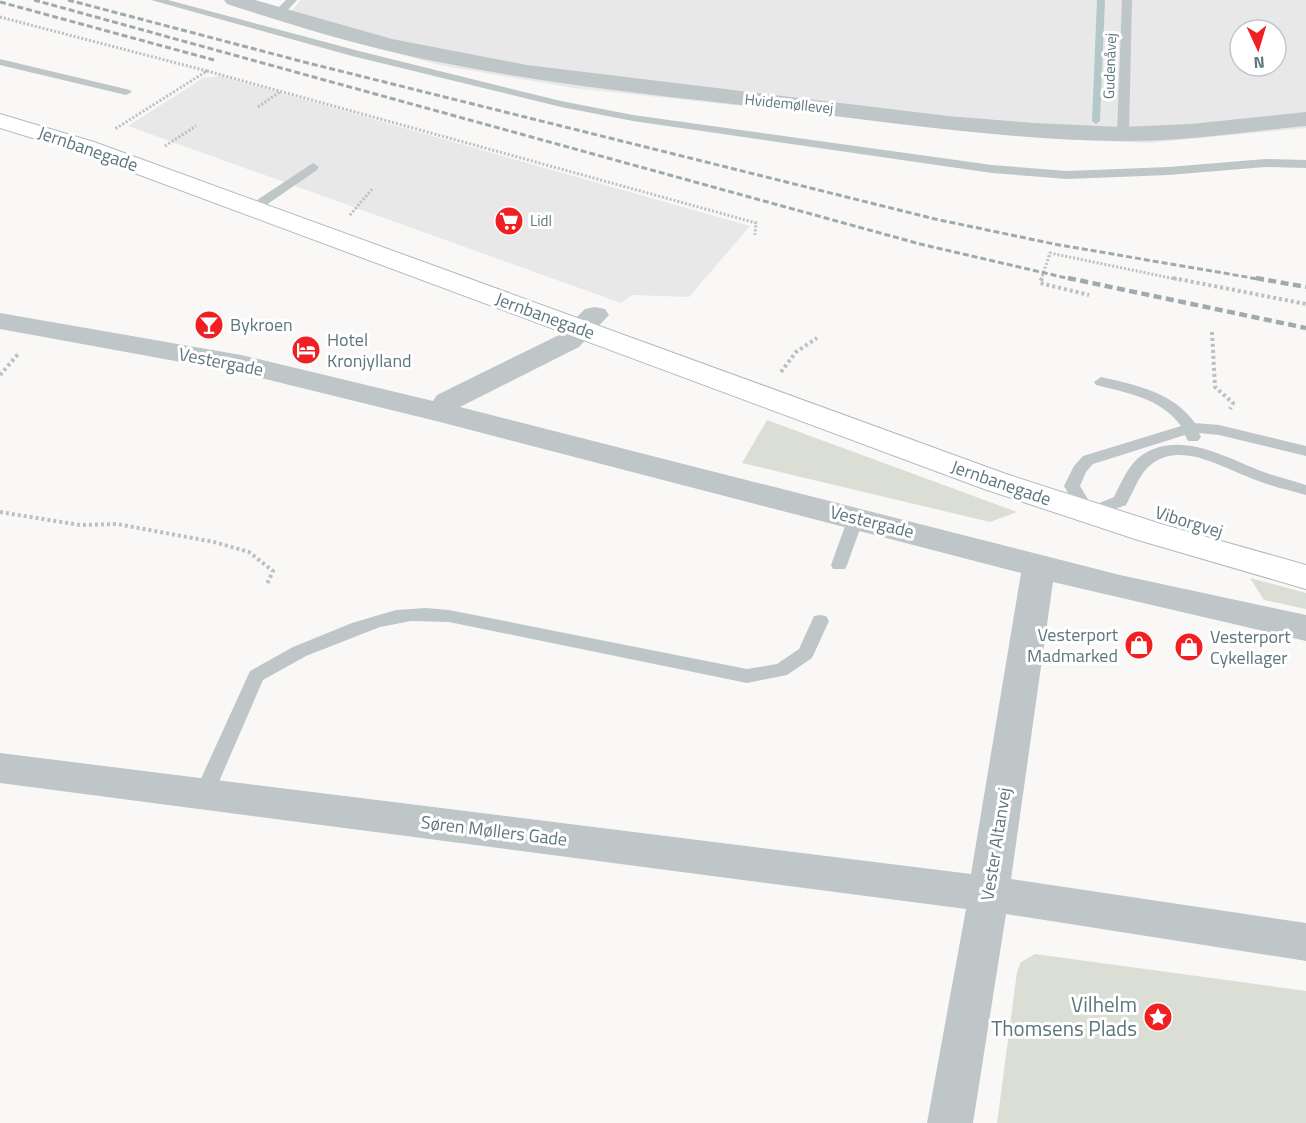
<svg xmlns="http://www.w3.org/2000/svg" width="1306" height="1123" viewBox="0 0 1306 1123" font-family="'Titillium Web',sans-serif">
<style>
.built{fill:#e7e8e7;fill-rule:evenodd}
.green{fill:#daded5}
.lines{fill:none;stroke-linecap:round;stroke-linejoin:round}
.stream{fill:#b5c8c9;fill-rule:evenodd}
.secondary-casing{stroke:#b1bbbd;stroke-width:2}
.path-far1{stroke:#bbc0c2;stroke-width:3;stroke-dasharray:2 2;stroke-linecap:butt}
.path{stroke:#bbc0c2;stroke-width:4;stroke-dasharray:3 3;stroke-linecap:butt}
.service{fill:#bfc6c8;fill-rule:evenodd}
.minor{fill:#bfc6c8;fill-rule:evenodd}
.secondary{fill:#fff;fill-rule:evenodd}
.rail-far1{stroke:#9eaaad;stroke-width:3;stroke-dasharray:6 3;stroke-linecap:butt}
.rail{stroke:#9eaaad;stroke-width:4.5;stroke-dasharray:8 4.5;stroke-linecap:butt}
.labels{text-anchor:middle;stroke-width:6;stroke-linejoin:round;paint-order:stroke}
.far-street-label{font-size:15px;fill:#5e777d;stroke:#fff}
.far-poi-label{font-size:15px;fill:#5e777d;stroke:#fff;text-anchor:start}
.street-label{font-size:18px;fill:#5e777d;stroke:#fff}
.poi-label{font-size:18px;fill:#5e777d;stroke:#fff;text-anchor:start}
.near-poi-label{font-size:21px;fill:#5e777d;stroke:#fff;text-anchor:end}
</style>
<rect width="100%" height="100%" fill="#f9f8f6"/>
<!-- built -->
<g class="built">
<path d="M300 0H1306V128L1148 143 1057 139 573 88 439 65 285 22ZM1240 30H1276V66H1240Z"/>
<polygon points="220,76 750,226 689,297 632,295 621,303 128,126 203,78"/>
</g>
<!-- green -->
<g class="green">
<polygon points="767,420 794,430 1017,512 990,522 742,463"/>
<polygon points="1250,578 1306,593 1306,609 1264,600"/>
<polygon points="1035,954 1306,991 1306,1123 997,1123 1017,972 1021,962"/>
</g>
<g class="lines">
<!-- stream -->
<polygon class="stream" points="1097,0 1105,0 1100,121 1096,124 1092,121"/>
<!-- secondary casing -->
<g class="secondary-casing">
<polygon id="secondary" points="0,114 94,142 1006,474 1161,524 1306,565 1306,589 1138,540 984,489 78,152 0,128"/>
</g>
<!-- path-far1 -->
<g class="path-far1">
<polyline points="0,17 207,71 115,129"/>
<polyline points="207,71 756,223 755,235"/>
<polyline points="258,107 281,91"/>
<polyline points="165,146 196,126"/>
<polyline points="350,215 373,188"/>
<polyline points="1041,280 1050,253 1180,280"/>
</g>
<!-- path -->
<g class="path">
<polyline points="1042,278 1040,283 1089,295"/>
<polyline points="1173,278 1306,304"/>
<polyline points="1212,332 1215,387 1233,403 1230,409"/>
<polyline points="781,372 796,352 817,338"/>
<polyline points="0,375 19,353"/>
<polyline points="0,512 80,525 117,524 214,542 249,552 273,571 267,584"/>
</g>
<!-- service -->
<g class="service">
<polygon points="151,0 168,0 359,51 561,101 633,115 992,165 1067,171 1169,167 1265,159 1306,160 1306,168 1265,167 1169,175 1067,179 992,173 633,121 561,107 352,56"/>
<polygon points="286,0 297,0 282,16 274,16 274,12"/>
<polygon points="1122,0 1132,0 1129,134 1123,138 1117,134"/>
<polygon points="0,59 130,90 132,92 126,95 0,65"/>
<polygon points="313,163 319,167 317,170 256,212 248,212 246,209 248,206"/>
<path d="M1101 377C1136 385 1173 392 1195 423L1219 425 1306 446V456L1219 435 1199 433 1201 437 1198 441H1188L1185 435 1093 464 1086 472 1080 486 1092 506 1114 497C1121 483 1128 465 1142 455 1180 430 1225 457 1261 471 1276 477 1291 480 1306 485V495C1288 490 1270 486 1253 479 1223 468 1183 442 1153 463 1139 473 1134 491 1126 505L1088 519 1082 517 1064 486 1074 466 1083 456 1181 426C1161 398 1127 393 1096 385L1094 382Z"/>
<polygon points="856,512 862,514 864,518 847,565 845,569 833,569 831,565 848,518 850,514"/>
<polygon points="426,608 449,610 747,669 777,664 799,649 814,616 820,615 826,616 829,621 812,658 787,675 747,683 449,622 411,621 380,627 306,656 263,680 211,800 204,802 197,800 194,794 250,671 293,647 352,623 396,610"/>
</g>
<!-- minor -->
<g class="minor">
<path d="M224 0H255L392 39 527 65 948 116 1034 123 1121 127 1191 124 1306 112V126C1244 132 1182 142 1120 141 1005 140 890 122 776 109 665 96 554 85 444 63 370 49 298 27 227 4Z"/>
<polygon points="595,307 605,309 609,315 579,347 460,407 1120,575 1306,615 1306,641 1053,582 1011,879 1306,923 1306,961 1006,914 973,1123 927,1123 966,909 0,783 0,753 971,874 1021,573 440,422 241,373 0,329 0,313 241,355 433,401 437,395 559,335 585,309"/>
</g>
<!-- secondary -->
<use href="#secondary" class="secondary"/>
<!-- rail-far1 -->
<g class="rail-far1">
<polyline points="34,0 920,244 1075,280"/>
<polyline points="68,0 304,62 935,219 1054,244 1264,280"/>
<polyline points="0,2 214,60"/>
</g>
<!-- rail -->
<g class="rail">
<polyline points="1068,278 1306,328"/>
<polyline points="1256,278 1306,287"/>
</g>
</g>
<!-- icons -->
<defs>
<g id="supermarket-disc" transform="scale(1.5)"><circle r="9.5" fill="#f01f22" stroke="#fff"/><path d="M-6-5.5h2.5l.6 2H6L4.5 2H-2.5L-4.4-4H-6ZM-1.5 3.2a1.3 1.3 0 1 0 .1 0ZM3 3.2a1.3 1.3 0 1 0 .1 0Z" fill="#fff"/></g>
<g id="bar-disc" transform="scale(1.5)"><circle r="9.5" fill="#f01f22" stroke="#fff"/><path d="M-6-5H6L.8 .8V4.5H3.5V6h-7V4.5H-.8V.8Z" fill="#fff"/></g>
<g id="hotel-disc" transform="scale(1.5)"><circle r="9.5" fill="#f01f22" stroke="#fff"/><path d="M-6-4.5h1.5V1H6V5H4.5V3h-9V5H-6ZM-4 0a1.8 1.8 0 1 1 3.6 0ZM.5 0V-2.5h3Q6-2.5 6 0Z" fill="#fff"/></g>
<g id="shop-disc" transform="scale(1.5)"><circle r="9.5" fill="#f01f22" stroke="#fff"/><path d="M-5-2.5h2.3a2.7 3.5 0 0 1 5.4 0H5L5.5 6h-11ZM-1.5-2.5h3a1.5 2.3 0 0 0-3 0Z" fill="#fff"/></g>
<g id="sight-disc" transform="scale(1.5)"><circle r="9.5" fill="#f01f22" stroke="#fff"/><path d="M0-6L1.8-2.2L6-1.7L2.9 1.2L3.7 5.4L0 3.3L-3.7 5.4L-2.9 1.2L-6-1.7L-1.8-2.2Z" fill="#fff"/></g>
</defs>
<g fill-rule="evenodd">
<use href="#supermarket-disc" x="509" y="221"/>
<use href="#bar-disc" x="209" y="325"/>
<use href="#hotel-disc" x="306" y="350"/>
<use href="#shop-disc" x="1139" y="645"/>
<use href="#shop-disc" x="1189" y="647"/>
<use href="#sight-disc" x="1158" y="1017"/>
</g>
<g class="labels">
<!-- far-street labels -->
<g class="far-street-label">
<text transform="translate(1110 66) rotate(-88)" y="5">Gudenåvej</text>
<text transform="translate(789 104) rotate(6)" y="5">Hvidemøllevej</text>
</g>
<!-- far-poi labels -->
<g class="far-poi-label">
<text x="530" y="226">Lidl</text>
</g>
<!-- street labels -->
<g class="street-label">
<text transform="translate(88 149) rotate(19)" y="6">Jernbanegade</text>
<text transform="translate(545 316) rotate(20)" y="6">Jernbanegade</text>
<text transform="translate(221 362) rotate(11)" y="6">Vestergade</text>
<text transform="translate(1001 483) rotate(19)" y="6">Jernbanegade</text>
<text transform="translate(872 522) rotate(14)" y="6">Vestergade</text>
<text transform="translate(1189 522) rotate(17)" y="6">Viborgvej</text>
<text transform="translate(494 831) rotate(7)" y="6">Søren Møllers Gade</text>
<text transform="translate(996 844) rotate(-81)" y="6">Vester Altanvej</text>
</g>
<!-- poi labels -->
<g class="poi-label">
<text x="230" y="331">Bykroen</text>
<text x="327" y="346">Hotel<tspan x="327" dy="21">Kronjylland</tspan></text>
<text x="1118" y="641" text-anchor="end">Vesterport<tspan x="1118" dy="21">Madmarked</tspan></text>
<text x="1210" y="643">Vesterport<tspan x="1210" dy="21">Cykellager</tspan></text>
</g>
<!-- near-poi labels -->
<g class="near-poi-label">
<text x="1137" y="1012">Vilhelm<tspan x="1137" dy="24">Thomsens Plads</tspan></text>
</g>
</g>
<!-- north arrow -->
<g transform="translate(1258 48) rotate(176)"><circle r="28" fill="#ffffff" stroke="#bfc9cb" stroke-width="1.5"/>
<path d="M0-4.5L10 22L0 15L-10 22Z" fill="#f01f22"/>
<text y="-9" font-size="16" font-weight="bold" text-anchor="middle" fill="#5e777d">N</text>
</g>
</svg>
